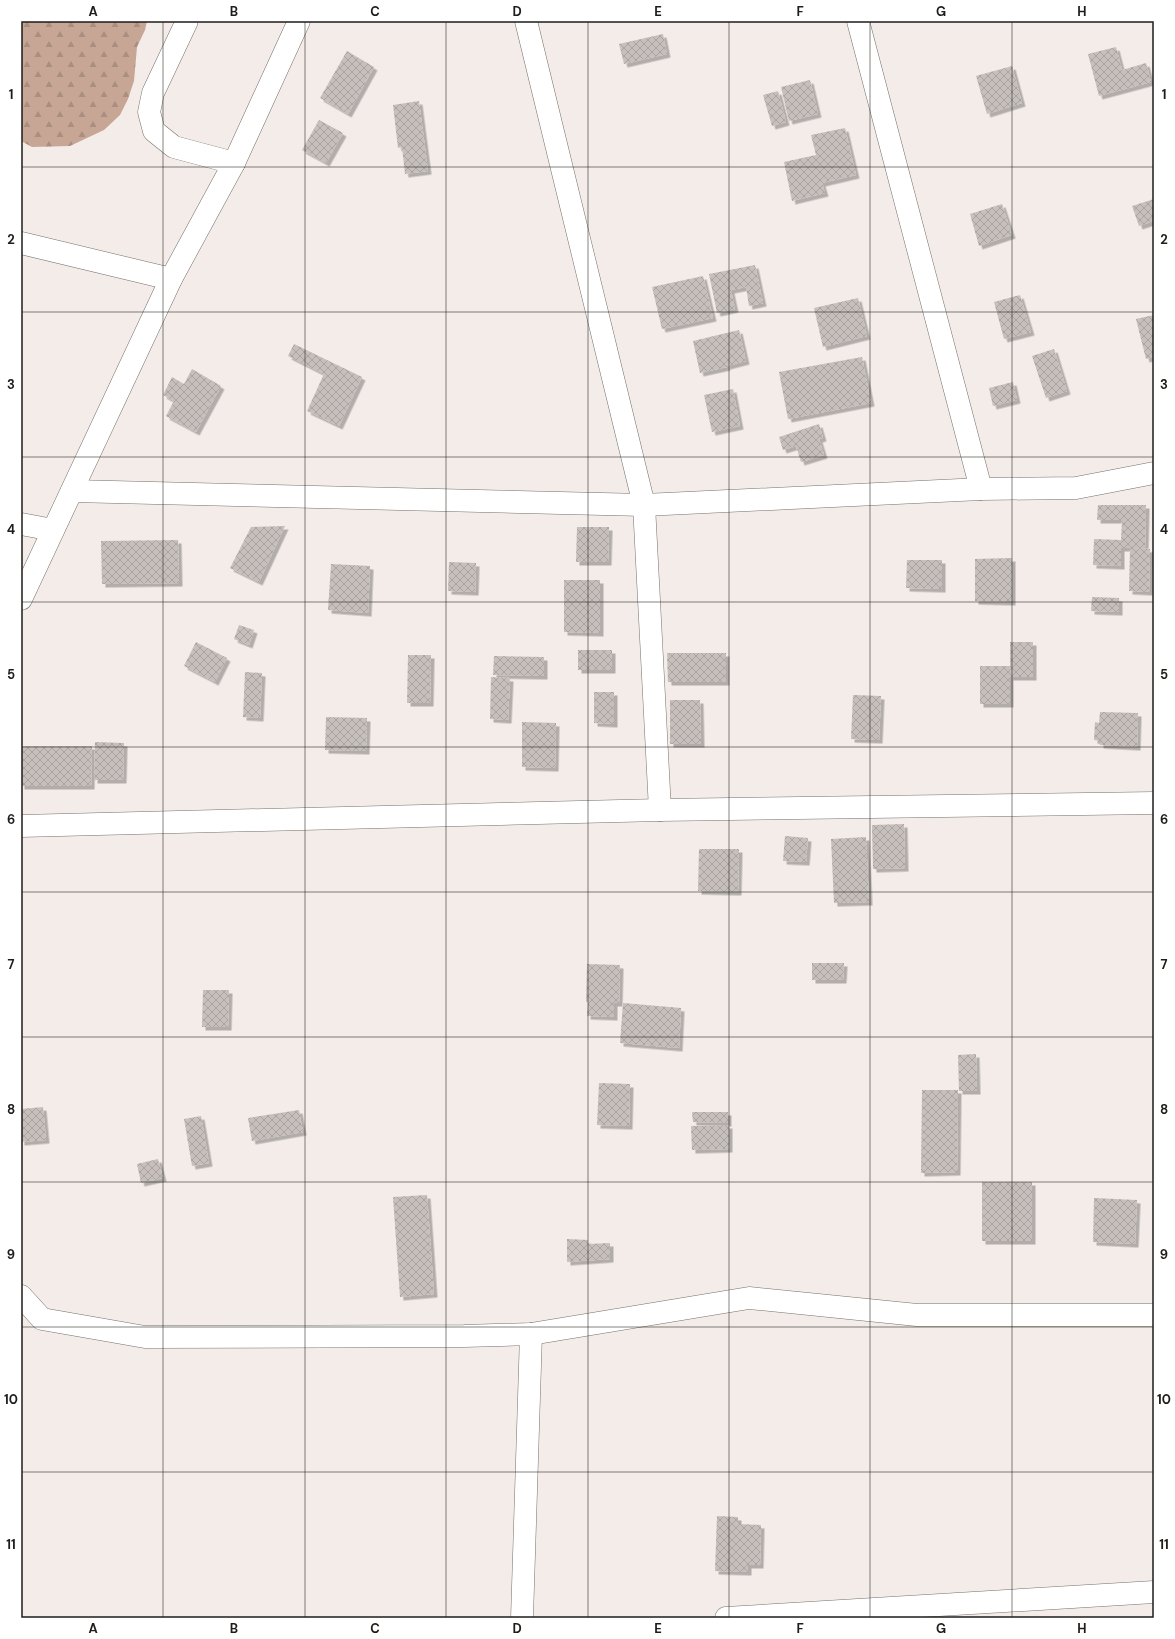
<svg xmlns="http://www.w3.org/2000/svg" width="1175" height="1639" viewBox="0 0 1175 1639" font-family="'DM Sans',sans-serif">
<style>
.forest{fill:url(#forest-firs)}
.building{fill:url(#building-cross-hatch);filter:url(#shadow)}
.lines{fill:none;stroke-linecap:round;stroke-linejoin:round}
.minor-casing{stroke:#77716d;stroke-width:23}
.minor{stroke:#fff;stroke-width:22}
.grid{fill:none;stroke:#1f1d1b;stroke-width:1;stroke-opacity:0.55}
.neatline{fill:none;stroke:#1f1d1b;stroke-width:1.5}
.grid-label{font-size:13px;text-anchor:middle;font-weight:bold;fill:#1f1d1b}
</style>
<defs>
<pattern id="forest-firs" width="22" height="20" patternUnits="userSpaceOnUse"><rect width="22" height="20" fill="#c7a695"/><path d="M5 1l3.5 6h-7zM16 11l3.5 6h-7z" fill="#aa8e80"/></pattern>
<pattern id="building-cross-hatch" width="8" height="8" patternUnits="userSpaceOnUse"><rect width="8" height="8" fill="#c6bfbb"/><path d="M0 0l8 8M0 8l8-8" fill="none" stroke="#aaa4a0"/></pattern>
<filter id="shadow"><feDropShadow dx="3.5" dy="3.5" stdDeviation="0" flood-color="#0004"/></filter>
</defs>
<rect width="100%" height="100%" fill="#f3ece8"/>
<!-- forest -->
<polygon class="forest" points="21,21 147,21 145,30 137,47 134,81 128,99 120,115 104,130 70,146 32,147 21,141"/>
<!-- building -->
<g class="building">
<polygon points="663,34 667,54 624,64 619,44"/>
<polygon points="1116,47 1122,70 1146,63 1151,82 1099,96 1088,54"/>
<polygon points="347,51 374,67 348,114 320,98"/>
<polygon points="1012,66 1022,103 987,114 976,76"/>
<polygon points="810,80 818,114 789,121 781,87"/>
<polygon points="778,91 786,122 772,126 763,95"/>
<polygon points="419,101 428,171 405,174 402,147 398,148 393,105"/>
<polygon points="319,120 343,133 326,163 302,150"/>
<polygon points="845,128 856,175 822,183 825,193 792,201 784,162 816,155 811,135"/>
<polygon points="1154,199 1154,221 1139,226 1132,206"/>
<polygon points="1002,204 1012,235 979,246 970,214"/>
<polygon points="755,265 763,303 749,306 746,287 731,290 735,309 717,313 709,274"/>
<polygon points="703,276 713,318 662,329 652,287"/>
<polygon points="1020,295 1031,332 1004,339 994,302"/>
<polygon points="858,298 867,336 823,347 814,308"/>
<polygon points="1154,315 1154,357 1146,359 1136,319"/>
<polygon points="739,330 746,361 727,366 723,352 727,367 700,373 693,341"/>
<polygon points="294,344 362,377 339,426 307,411 324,374 288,356"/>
<polygon points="1054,349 1067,391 1046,398 1032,356"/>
<polygon points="862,357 871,403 788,419 779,372"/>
<polygon points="192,369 221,386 196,432 166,416 174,401 163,395 172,377 184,384"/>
<polygon points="1013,382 1017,400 993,406 989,388"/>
<polygon points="733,389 740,426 712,432 704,395"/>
<polygon points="819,424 823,438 819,439 824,455 801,462 796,446 783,450 779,437"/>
<polygon points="1098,505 1146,505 1145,548 1121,548 1121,566 1093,565 1094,539 1121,540 1122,520 1097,520"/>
<polygon points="285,526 259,582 230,568 251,527"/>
<polygon points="577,527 609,527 608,562 576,562"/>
<polygon points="178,540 179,583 102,584 101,541"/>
<polygon points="1130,548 1150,549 1149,592 1129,591"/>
<polygon points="1012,558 1012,602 975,601 975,559"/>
<polygon points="907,560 942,560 942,589 906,588"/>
<polygon points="449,562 476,563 475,592 448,591"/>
<polygon points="331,564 370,566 368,613 328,610"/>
<polygon points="564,580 600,580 600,633 564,632"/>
<polygon points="1092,597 1119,598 1119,612 1091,611"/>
<polygon points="239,625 254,630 249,645 234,639"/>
<polygon points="196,642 227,658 215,682 184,666"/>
<polygon points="1010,642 1033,642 1033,677 1010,677 1010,704 980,704 980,666 1010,666"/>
<rect x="578" y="650" width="34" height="20"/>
<polygon points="667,653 726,653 726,682 668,682"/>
<polygon points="408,655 431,655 430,703 407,703"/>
<polygon points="494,656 544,657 544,676 493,675"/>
<polygon points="245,672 262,673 260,718 243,717"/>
<polygon points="491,677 510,678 508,720 490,719"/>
<polygon points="594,692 614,692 614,724 594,723"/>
<polygon points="853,695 881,696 879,740 851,739"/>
<polygon points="670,700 700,700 701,744 670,744"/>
<polygon points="1100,712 1138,713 1137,747 1100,745 1100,741 1094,740 1095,722 1099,723"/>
<polygon points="326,717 367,718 366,751 325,750"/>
<polygon points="522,722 556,723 555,768 522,767"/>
<polygon points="95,742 124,743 123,780 94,780"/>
<polygon points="21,746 92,746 91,786 21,786"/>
<polygon points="904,824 905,868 873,869 872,825"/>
<polygon points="785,836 808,838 806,862 783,861"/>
<polygon points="866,837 869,902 834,903 831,839"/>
<polygon points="699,849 739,849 738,892 698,891"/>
<polygon points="812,963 844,963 843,980 812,980"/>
<polygon points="587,964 620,965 619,1003 614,1003 614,1017 587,1016 588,1002 586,1002"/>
<polygon points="203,990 229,990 228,1027 202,1027"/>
<polygon points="623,1003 681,1008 679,1048 620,1043"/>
<polygon points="976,1054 977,1091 959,1091 958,1055"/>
<polygon points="599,1083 630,1084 629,1126 597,1125"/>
<polygon points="922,1090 958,1090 957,1172 921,1173"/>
<polygon points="43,1107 46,1140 21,1142 21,1109"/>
<polygon points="299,1110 303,1132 252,1141 248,1118"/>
<polygon points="692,1112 728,1112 728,1123 693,1122"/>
<polygon points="201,1116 209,1163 192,1166 184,1119"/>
<polygon points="729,1125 729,1149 692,1150 691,1126"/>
<polygon points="158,1159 163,1178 141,1183 137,1164"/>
<rect x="982" y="1182" width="50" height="59"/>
<polygon points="427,1195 434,1294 400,1297 393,1197"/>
<polygon points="1094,1198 1137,1200 1135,1244 1093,1242"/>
<polygon points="567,1239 588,1240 588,1244 610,1243 610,1259 567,1262"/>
<polygon points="717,1516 738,1517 738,1524 761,1525 760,1565 748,1565 748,1572 715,1571"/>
</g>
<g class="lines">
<!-- minor casing -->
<g class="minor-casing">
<g id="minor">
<polyline points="187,21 153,93 149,112 154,131 174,147 234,163"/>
<polyline points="526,21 644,505 660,810"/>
<polyline points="858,21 981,489"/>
<polyline points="21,243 171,279"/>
<polyline points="72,491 644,505 981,489 1076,488 1154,473"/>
<polyline points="21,524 53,530"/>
<polyline points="21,599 171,279 234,163 299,21"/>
<polyline points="21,826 660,810 1154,803"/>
<polyline points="21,1296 42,1319 145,1337 464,1336 531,1334 749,1298 917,1315 1154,1315"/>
<polyline points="522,1618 531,1334"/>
<polyline points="726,1618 1154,1592"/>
</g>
</g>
<!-- minor -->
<use href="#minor" class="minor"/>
</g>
<!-- grid -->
<path class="grid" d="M163 21V1618M305 21V1618M446 21V1618M588 21V1618M729 21V1618M870 21V1618M1012 21V1618M21 167H1154M21 312H1154M21 457H1154M21 602H1154M21 747H1154M21 892H1154M21 1037H1154M21 1182H1154M21 1327H1154M21 1472H1154"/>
<!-- border -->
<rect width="1175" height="1639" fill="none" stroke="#ffffff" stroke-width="44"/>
<rect x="22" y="22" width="1131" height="1595" class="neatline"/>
<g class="grid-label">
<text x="93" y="16">A</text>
<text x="234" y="16">B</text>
<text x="375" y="16">C</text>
<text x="517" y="16">D</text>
<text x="658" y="16">E</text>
<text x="800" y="16">F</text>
<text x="941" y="16">G</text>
<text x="1082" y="16">H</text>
<text x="11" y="99">1</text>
<text x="1164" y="99">1</text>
<text x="11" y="244">2</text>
<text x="1164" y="244">2</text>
<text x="11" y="389">3</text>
<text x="1164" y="389">3</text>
<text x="11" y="534">4</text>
<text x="1164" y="534">4</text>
<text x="11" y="679">5</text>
<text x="1164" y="679">5</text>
<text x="11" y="824">6</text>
<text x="1164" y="824">6</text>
<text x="11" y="969">7</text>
<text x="1164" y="969">7</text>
<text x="11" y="1114">8</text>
<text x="1164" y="1114">8</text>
<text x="11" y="1259">9</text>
<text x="1164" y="1259">9</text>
<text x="11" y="1404">10</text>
<text x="1164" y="1404">10</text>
<text x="11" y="1549">11</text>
<text x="1164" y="1549">11</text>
<text x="93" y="1633">A</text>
<text x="234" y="1633">B</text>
<text x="375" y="1633">C</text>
<text x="517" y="1633">D</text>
<text x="658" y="1633">E</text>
<text x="800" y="1633">F</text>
<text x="941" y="1633">G</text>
<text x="1082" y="1633">H</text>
</g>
</svg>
